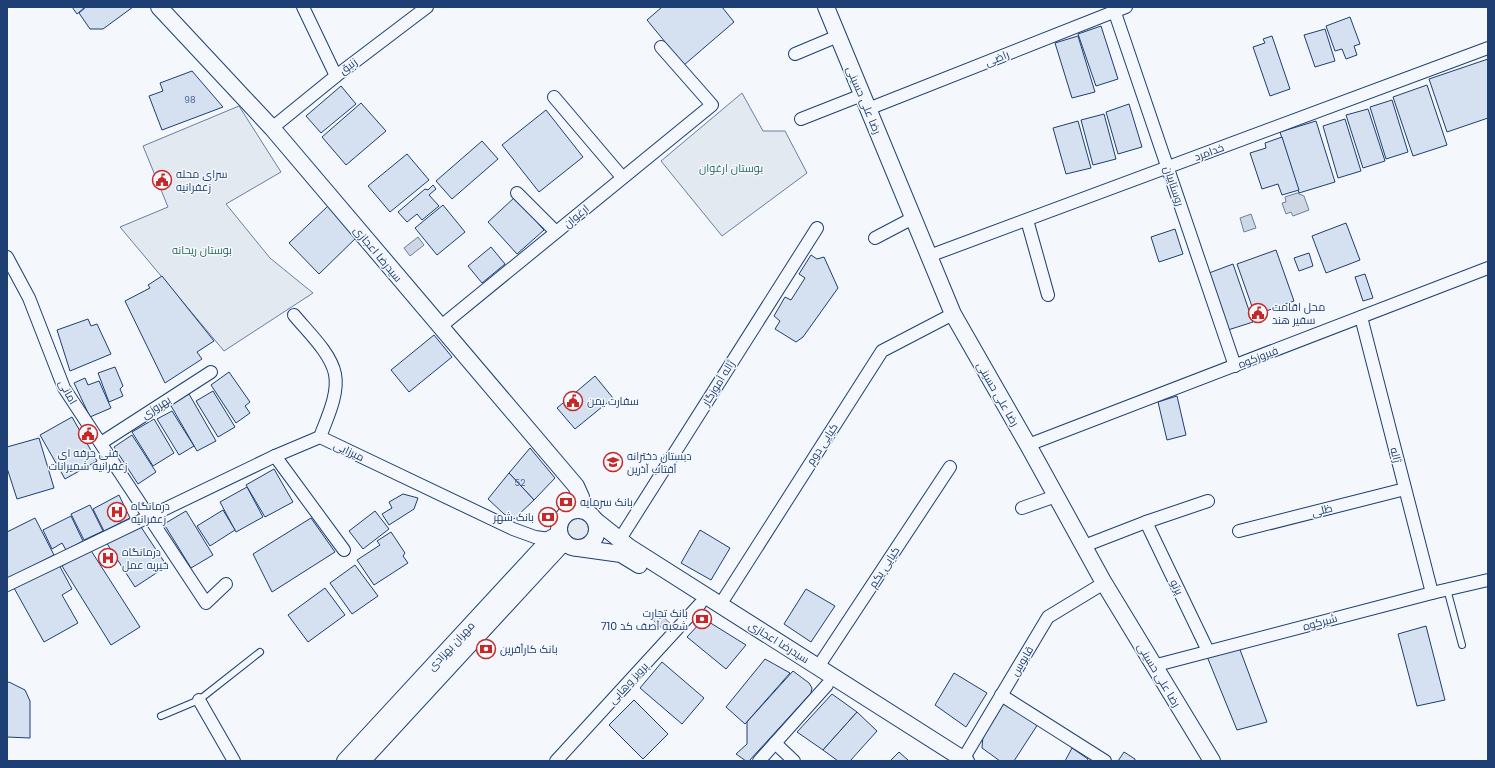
<svg xmlns="http://www.w3.org/2000/svg" width="1495" height="768" viewBox="0 0 1495 768" font-family="Poppins,Cairo,sans-serif">
<style>
.green{fill:#e3e9f0;stroke:#687fa3}
.water{fill:#cfd7e4;stroke:#687fa3}
.building{fill:#d5e0f0;stroke:#1d3f73}
.lines{fill:none;stroke-linecap:round;stroke-linejoin:round}
.lane-casing{stroke:#1d3f73;stroke-width:8}
.street-casing{stroke:#1d3f73;stroke-width:14}
.secondary-casing{stroke:#1d3f73;stroke-width:18}
.lane{stroke:#f4f7fb;stroke-width:6}
.street{stroke:#f4f7fb;stroke-width:12}
.secondary{stroke:#f4f7fb;stroke-width:16}
.labels{text-anchor:middle;stroke-width:3;stroke-linejoin:round;paint-order:stroke}
.number-label{font-size:9px;fill:#4b6792}
.street-label{font-size:11px;fill:#1d3f73;stroke:#f4f7fb}
.park-label{font-size:11px;fill:#2c6c60;stroke:#f4f7fb}
.poi-label{font-size:11px;fill:#1d3f73;stroke:#f4f7fb;text-anchor:start}
</style>
<rect width="100%" height="100%" fill="#f4f7fb"/>
<!-- green -->
<g class="green">
<polygon points="742,93 763,131 785,131 807,173 722,236 661,161"/>
<polygon points="239,106 281,172 226,204 270,258 313,293 224,351 120,227 168,207 143,146"/>
<circle cx="578" cy="528" r="15"/>
</g>
<!-- water -->
<g class="water">
<polygon points="1297,193 1304,196 1309,210 1293,216 1291,212 1286,214 1282,203 1286,202 1285,197"/>
<polygon points="1251,214 1256,228 1244,232 1240,218"/>
<polygon points="418,237 424,245 410,256 404,248"/>
<polygon points="659,613 672,625 666,632 653,620"/>
</g>
<!-- building -->
<g class="building">
<polygon points="72,7 85,7 77,14"/>
<polygon points="86,7 133,7 103,29 90,29 79,13"/>
<polygon points="662,7 722,7 734,22 684,65 647,20"/>
<polygon points="1350,17 1360,44 1354,46 1357,55 1346,59 1342,49 1335,51 1326,26"/>
<polygon points="1101,26 1118,79 1096,86 1078,34"/>
<polygon points="1325,29 1335,61 1315,67 1304,35"/>
<polygon points="1078,36 1095,92 1072,98 1055,43"/>
<polygon points="1272,36 1290,89 1270,96 1253,47 1265,43 1263,39"/>
<polygon points="1488,59 1488,118 1447,132 1429,79"/>
<polygon points="192,71 223,107 162,130 149,96 163,91 160,83"/>
<polygon points="1427,85 1447,145 1413,156 1393,97"/>
<polygon points="341,86 356,104 321,133 306,116"/>
<polygon points="1392,100 1408,152 1386,159 1370,107"/>
<polygon points="361,103 386,131 346,165 322,137"/>
<polygon points="1129,104 1142,147 1118,154 1106,112"/>
<polygon points="1368,109 1385,161 1363,168 1346,115"/>
<polygon points="546,110 583,157 539,192 502,145"/>
<polygon points="1104,114 1116,159 1093,165 1081,120"/>
<polygon points="1345,119 1361,171 1338,178 1323,126"/>
<polygon points="1078,121 1091,168 1066,174 1053,128"/>
<polygon points="1316,121 1335,182 1299,193 1280,132"/>
<polygon points="1282,137 1299,190 1282,195 1278,184 1262,189 1250,153 1266,148 1265,143"/>
<polygon points="482,141 498,159 452,199 436,181"/>
<polygon points="407,154 429,180 390,212 368,186"/>
<polygon points="433,185 436,189 429,195 439,206 422,220 417,214 407,222 398,212 425,189 428,190"/>
<polygon points="515,197 544,230 517,254 488,222"/>
<polygon points="443,205 465,232 437,255 415,228"/>
<polygon points="328,206 357,237 319,274 289,243"/>
<polygon points="1346,223 1360,260 1326,273 1312,236"/>
<polygon points="1175,229 1183,254 1159,262 1151,237"/>
<polygon points="491,247 505,264 482,283 468,266"/>
<polygon points="1276,250 1294,301 1255,315 1237,264"/>
<polygon points="1309,253 1313,266 1299,271 1294,258"/>
<polygon points="811,255 817,259 824,257 838,288 803,337 796,342 775,329 780,321 774,316 785,297 791,300 805,278 799,274"/>
<polygon points="1233,264 1253,322 1228,330 1209,273"/>
<polygon points="1365,274 1373,298 1363,301 1355,277"/>
<polygon points="162,276 214,341 197,352 202,359 165,383 125,301 150,288 148,285"/>
<polygon points="88,319 91,326 97,324 111,354 70,371 57,330"/>
<polygon points="434,335 452,357 409,392 391,370"/>
<polygon points="115,367 123,386 120,389 123,396 109,402 98,373"/>
<polygon points="229,372 250,402 245,406 250,413 236,423 211,385"/>
<polygon points="595,376 613,398 575,429 557,408"/>
<polygon points="85,378 88,385 99,381 111,408 90,417 74,383"/>
<polygon points="213,391 235,427 218,437 196,401"/>
<polygon points="189,394 216,441 197,451 170,404"/>
<polygon points="1177,396 1186,435 1167,440 1158,402"/>
<polygon points="172,411 194,446 179,455 157,419"/>
<polygon points="72,417 97,461 65,479 40,435"/>
<polygon points="154,419 174,453 153,466 132,432"/>
<polygon points="132,435 156,472 138,484 114,447"/>
<polygon points="39,438 54,488 17,499 7,468 7,447"/>
<polygon points="530,448 555,478 534,500 509,473"/>
<polygon points="274,469 293,502 265,517 246,485"/>
<polygon points="509,473 534,500 514,519 504,514 488,499"/>
<polygon points="247,487 263,517 236,532 220,502"/>
<polygon points="403,494 418,498 414,509 389,525 382,514 392,508 389,502"/>
<polygon points="119,495 130,518 104,531 93,509"/>
<polygon points="90,505 103,531 84,540 71,514"/>
<polygon points="223,510 235,530 210,546 197,526"/>
<polygon points="186,511 213,555 191,568 164,524"/>
<polygon points="375,511 389,529 363,549 349,531"/>
<polygon points="71,516 83,541 66,550 62,543 52,549 43,530"/>
<polygon points="35,518 54,555 7,579 7,532"/>
<polygon points="311,518 335,552 272,592 253,554"/>
<polygon points="139,524 167,566 135,587 106,542"/>
<polygon points="700,530 730,548 711,580 681,563"/>
<polygon points="391,532 405,553 403,556 408,563 374,585 357,560 380,545 377,541"/>
<polygon points="90,549 140,627 111,645 62,566"/>
<polygon points="58,563 72,589 62,595 78,623 44,642 14,588"/>
<polygon points="355,565 378,596 352,614 330,583"/>
<polygon points="325,588 345,615 308,642 288,615"/>
<polygon points="806,589 835,606 811,642 784,624"/>
<polygon points="701,622 709,622 746,645 726,669 687,637"/>
<polygon points="1426,626 1445,700 1417,706 1398,634"/>
<polygon points="1239,647 1267,722 1237,730 1206,654"/>
<polygon points="765,659 790,673 745,724 726,707"/>
<polygon points="662,662 704,698 682,724 640,688"/>
<polygon points="793,671 809,683 812,688 811,693 749,761 746,761 736,754 747,744 747,722"/>
<polygon points="954,673 987,693 966,727 935,705"/>
<polygon points="9,682 25,690 30,701 30,738 7,737 7,683"/>
<polygon points="832,694 857,712 823,750 797,732"/>
<polygon points="634,700 668,734 643,759 609,725"/>
<polygon points="1003,702 1038,724 1014,761 1000,761 982,748 983,735"/>
<polygon points="857,712 877,731 850,761 838,761 823,750"/>
<polygon points="1072,748 1088,759 1087,761 1065,761"/>
<polygon points="899,752 909,761 890,761"/>
<polygon points="1124,752 1135,759 1135,761 1118,761"/>
</g>
<g class="lines">
<!-- lane casing -->
<g class="lane-casing">
<g id="lane">
<polyline points="1447,589 1462,645"/>
<polyline points="161,716 199,700 260,652"/>
</g>
</g>
<!-- street casing -->
<g class="street-casing">
<g id="street">
<polyline points="303,7 336,76"/>
<polyline points="1113,7 1235,366"/>
<polyline points="795,54 838,36"/>
<polyline points="554,97 622,177"/>
<polyline points="868,109 1126,7"/>
<polyline points="801,119 862,95"/>
<polyline points="272,128 336,76 427,7"/>
<polyline points="517,193 556,232"/>
<polyline points="1027,220 1048,295"/>
<polyline points="875,238 913,218"/>
<polyline points="929,256 1488,48"/>
<polyline points="7,257 29,298 64,388 206,603 226,584"/>
<path d="M294 315C307 331 331 353 335 374 339 394 327 418 320 437"/>
<polyline points="1361,317 1432,593"/>
<polyline points="440,327 712,105 661,47"/>
<polyline points="101,443 211,372"/>
<polyline points="1028,445 1488,268"/>
<polyline points="275,456 344,550"/>
<polyline points="1022,508 1056,496"/>
<polyline points="1146,522 1208,651"/>
<polyline points="1239,531 1405,489"/>
<polyline points="620,539 817,228"/>
<polyline points="1084,546 1146,522 1208,501"/>
<polyline points="7,585 275,456 320,437 513,529 535,537 550,539"/>
<polyline points="720,605 882,351 953,314"/>
<polyline points="1153,666 1432,593 1488,580"/>
<polyline points="818,667 950,467"/>
<polyline points="1001,695 1105,761"/>
<polyline points="199,700 234,761"/>
<polyline points="775,743 794,761"/>
<polyline points="556,761 700,604"/>
<polyline points="759,761 827,685"/>
<polyline points="962,761 1048,617 1104,583"/>
</g>
</g>
<!-- secondary casing -->
<g class="secondary-casing">
<g id="secondary">
<polyline points="159,7 272,128 576,486 581,497 579,509"/>
<polyline points="826,7 953,314 1028,445 1104,583 1212,761"/>
<circle cx="578" cy="529" r="19"/>
<polyline points="595,520 629,547 966,761"/>
<polyline points="578,548 621,554 639,565"/>
<polyline points="345,761 550,539 559,534"/>
<polyline points="362,761 564,542"/>
</g>
</g>
<!-- lane -->
<use href="#lane" class="lane"/>
<!-- street -->
<use href="#street" class="street"/>
<!-- secondary -->
<use href="#secondary" class="secondary"/>
</g>
<!-- icons -->
<defs>
<g id="civic-ring" transform="scale(1)"><circle r="9.5" fill="#f4f7fb" stroke="#c62828" stroke-width="1.5"/><path d="M-.6-6.5H3V-4.5H.6V-3L4-1V1h2V6H-6V1h2V-1L-.6-3ZM-1.2 2.5V6h2.4V2.5Z" fill="#c62828"/></g>
<g id="school-ring" transform="scale(1)"><circle r="9.5" fill="#f4f7fb" stroke="#c62828" stroke-width="1.5"/><path d="M0-5L7-2L0 1L-7-2ZM-4 1L0 2.5L4 1V4Q0 6-4 4Z" fill="#c62828"/></g>
<g id="bank-ring" transform="scale(1)"><circle r="9.5" fill="#f4f7fb" stroke="#c62828" stroke-width="1.5"/><path d="M-6-4H6V4H-6ZM0-2.3a2.3 2.3 0 1 0 0 4.6a2.3 2.3 0 1 0 0-4.6Z" fill="#c62828"/></g>
<g id="hospital-ring" transform="scale(1)"><circle r="9.5" fill="#f4f7fb" stroke="#c62828" stroke-width="1.5"/><path d="M-5-5h3v3.5h4V-5h3V5h-3V1.5h-4V5h-3Z" fill="#c62828"/></g>
</defs>
<g fill-rule="evenodd">
<use href="#civic-ring" x="162" y="180"/>
<use href="#civic-ring" x="1258" y="313"/>
<use href="#civic-ring" x="573" y="401"/>
<use href="#civic-ring" x="88" y="434"/>
<use href="#school-ring" x="613" y="462"/>
<use href="#bank-ring" x="566" y="502"/>
<use href="#hospital-ring" x="117" y="512"/>
<use href="#bank-ring" x="548" y="517"/>
<use href="#hospital-ring" x="108" y="558"/>
<use href="#bank-ring" x="702" y="619"/>
<use href="#bank-ring" x="486" y="649"/>
</g>
<g class="labels">
<!-- number labels -->
<g class="number-label">
<text x="190" y="103">98</text>
<text x="520" y="486">52</text>
</g>
<!-- street labels -->
<g class="street-label">
<text transform="translate(997 58) rotate(-22)" y="4">راضی</text>
<text transform="translate(348 66) rotate(-37)" y="4">زنبق</text>
<text transform="translate(864 100) rotate(67)" y="4">رضا علی حسینی</text>
<text transform="translate(1209 152) rotate(-20)" y="4">خدامرد</text>
<text transform="translate(1174 186) rotate(71)" y="4">روستاییان</text>
<text transform="translate(576 216) rotate(-40)" y="4">ارغوان</text>
<text transform="translate(378 254) rotate(50)" y="4">سیدرضا اعجازی</text>
<text transform="translate(1258 357) rotate(-21)" y="4">فیروزکوه</text>
<text transform="translate(718 383) rotate(-58)" y="4">ژاله آموزگار</text>
<text transform="translate(68 392) rotate(61)" y="4">امانی</text>
<text transform="translate(998 394) rotate(60)" y="4">رضا علی حسینی</text>
<text transform="translate(156 407) rotate(-33)" y="4">بهروزی</text>
<text transform="translate(822 444) rotate(-57)" y="4">کیایی دوم</text>
<text transform="translate(349 451) rotate(25)" y="4">میرزایی</text>
<text transform="translate(1396 455) rotate(76)" y="4">ژاله</text>
<text transform="translate(1322 510) rotate(-14)" y="4">ظلی</text>
<text transform="translate(884 567) rotate(-57)" y="4">کیایی یکم</text>
<text transform="translate(1177 587) rotate(64)" y="4">پرتو</text>
<text transform="translate(1320 622) rotate(-15)" y="4">شیرکوه</text>
<text transform="translate(779 642) rotate(32)" y="4">سیدرضا اعجازی</text>
<text transform="translate(451 646) rotate(-47)" y="4">مهران بهزادی</text>
<text transform="translate(1022 661) rotate(-59)" y="4">قایوس</text>
<text transform="translate(1159 675) rotate(59)" y="4">رضا علی حسینی</text>
<text transform="translate(628 683) rotate(-47)" y="4">پرویز وهابی</text>
</g>
<!-- park labels -->
<g class="park-label">
<text x="731" y="172">بوستان ارغوان</text>
<text x="202" y="254">بوستان ریحانه</text>
</g>
<!-- poi labels -->
<g class="poi-label">
<text x="176" y="178">سرای محله<tspan x="176" dy="13">زعفرانیه</tspan></text>
<text x="1272" y="311">محل اقامت<tspan x="1272" dy="13">سفیر هند</tspan></text>
<text x="587" y="405">سفارت یمن</text>
<text x="88" y="457" text-anchor="middle">فنی حرفه ای<tspan x="88" dy="13">زعفرانیه شمیرانات</tspan></text>
<text x="627" y="460">دبستان دخترانه<tspan x="627" dy="13">آفتاب آذرین</tspan></text>
<text x="580" y="506">بانک سرمایه</text>
<text x="131" y="510">درمانگاه<tspan x="131" dy="13">زعفرانیه</tspan></text>
<text x="534" y="521" text-anchor="end">بانک شهر</text>
<text x="122" y="556">درمانگاه<tspan x="122" dy="13">خیریه عمل</tspan></text>
<text x="688" y="617" text-anchor="end">بانک تجارت<tspan x="688" dy="13">شعبه آصف کد 710</tspan></text>
<text x="500" y="653">بانک کارآفرین</text>
</g>
</g>
<!-- border -->
<rect width="1495" height="768" fill="none" stroke="#1d3f73" stroke-width="16"/>
</svg>
